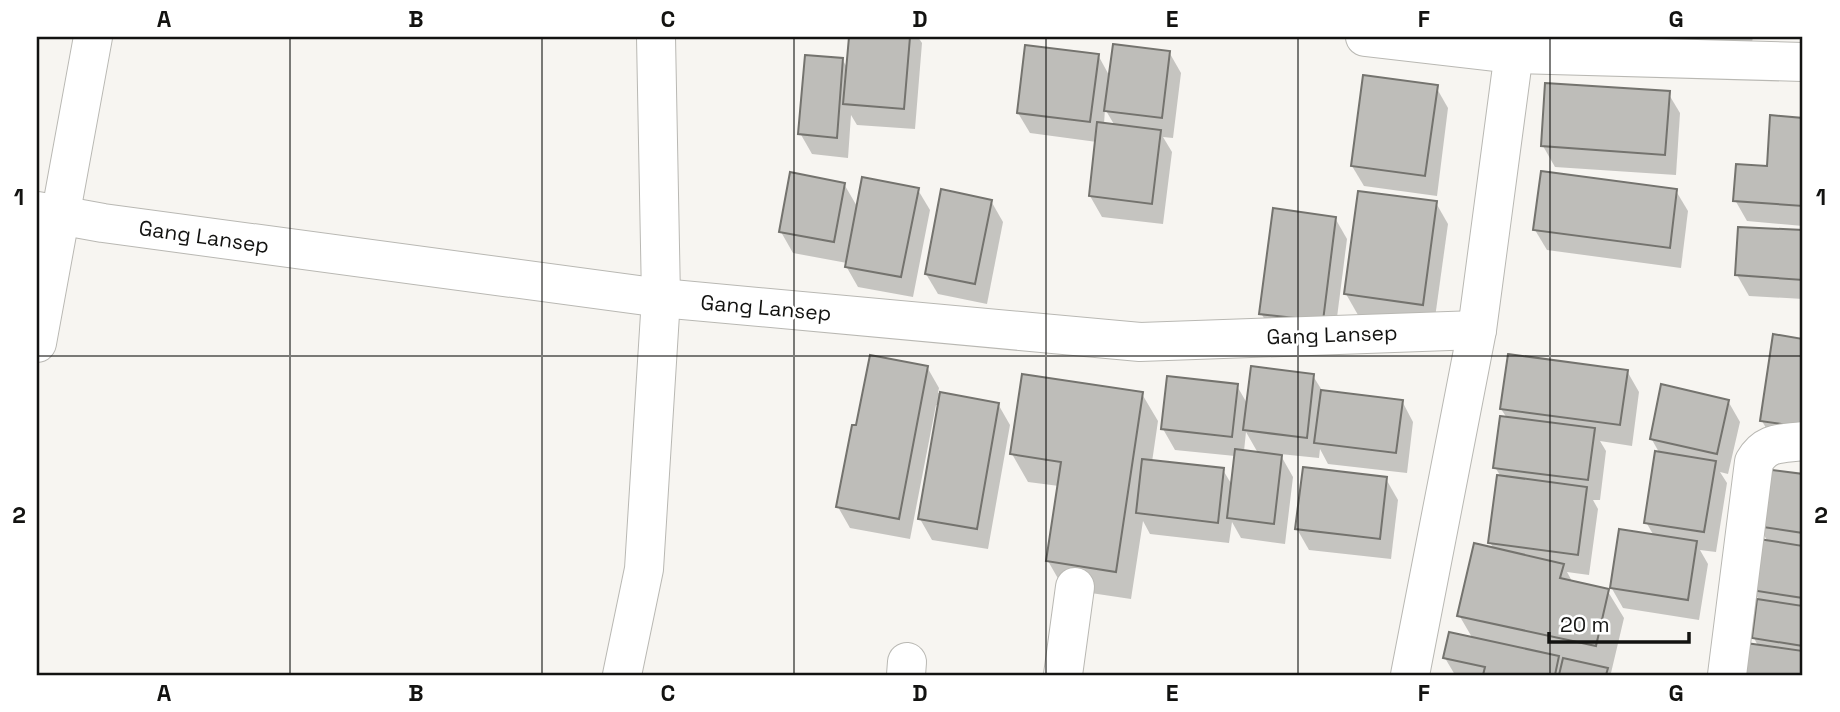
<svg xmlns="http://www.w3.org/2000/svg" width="1840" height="712" viewBox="0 0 1840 712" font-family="'Space Grotesk',sans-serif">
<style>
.shadow{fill:#0003;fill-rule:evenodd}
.building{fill:#bebdb9;stroke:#74736e;stroke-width:2}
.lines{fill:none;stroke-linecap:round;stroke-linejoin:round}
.street-casing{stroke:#b9b8b3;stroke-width:40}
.secondary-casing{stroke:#b9b8b3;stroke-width:40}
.street{stroke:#fff;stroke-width:38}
.secondary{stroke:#fff;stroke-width:38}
.grid{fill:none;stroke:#131311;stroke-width:2;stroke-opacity:0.55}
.labels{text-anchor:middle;stroke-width:5;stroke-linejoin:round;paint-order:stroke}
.street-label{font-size:21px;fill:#131311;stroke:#fff}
.neatline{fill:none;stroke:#131311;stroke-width:2.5}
.grid-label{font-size:23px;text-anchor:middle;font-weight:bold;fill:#131311}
</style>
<rect width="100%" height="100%" fill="#f7f5f1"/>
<!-- shadow -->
<g class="shadow">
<polygon points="851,37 918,37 922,43 915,129 857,125 851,115 848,158 812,154 800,133 842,59 848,69"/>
<polygon points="1649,37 1753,37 1749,58"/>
<path d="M1169 52 1181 73 1173 138 1163 137 1172 152 1163 224 1102 217 1090 196 1097 142 1030 133 1018 113 1098 55 1110 77ZM1105 109 1115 126 1104 124Z"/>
<polygon points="1436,87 1448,108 1437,196 1364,186 1352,166"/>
<polygon points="1668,93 1680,113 1676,175 1555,167 1543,146"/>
<polygon points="1772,117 1803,120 1803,226 1747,221 1735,200 1769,168"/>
<polygon points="844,184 858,208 918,190 930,210 913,297 858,287 846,266 847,263 793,253 781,232"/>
<polygon points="1676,191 1688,211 1681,268 1547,250 1535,230"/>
<polygon points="991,201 1003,222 987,304 938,294 926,274"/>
<polygon points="1436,203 1448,224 1434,325 1358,315 1346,294"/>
<polygon points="1335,218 1347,239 1334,341 1273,334 1261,313"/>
<polygon points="1740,228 1803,232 1803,299 1749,296 1737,275"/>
<polygon points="1775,336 1803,341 1803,446 1774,442 1762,421"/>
<polygon points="927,367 939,388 938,393 998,404 1010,425 988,549 932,540 920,519 939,406 936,405 910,539 850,528 838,507 858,427"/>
<polygon points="1627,371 1639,392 1632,446 1600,441 1606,451 1600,500 1593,500 1598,509 1589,575 1567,572 1573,583 1607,590 1624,618 1611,673 1608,673 1610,675 1455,675 1445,658 1473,639 1459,615 1494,550 1490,542 1501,477 1495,467 1507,418 1501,409"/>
<path d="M1313 376 1323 392 1402 401 1413 422 1407 473 1328 464 1320 449 1319 458 1280 454 1293 477 1285 544 1241 538 1232 522 1229 543 1150 534 1143 521 1131 599 1064 589 1048 561 1059 486 1028 482 1012 454 1142 394 1158 421 1152 462 1223 470 1232 485 1235 456 1175 450 1163 429 1237 386 1248 405ZM1246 432 1258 453 1244 451Z"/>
<polygon points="1728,401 1740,422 1728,474 1720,472 1727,483 1716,552 1700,550 1708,564 1699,620 1623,608 1611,587 1654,536 1646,522 1660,454 1651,438"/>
<polygon points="1766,471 1803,476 1803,675 1743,675 1758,646 1754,638 1759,600 1753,590 1768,542 1758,525"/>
<polygon points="1386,479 1398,500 1391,559 1309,550 1297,529"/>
</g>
<!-- building -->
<g class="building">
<polygon points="849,37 910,37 904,109 843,104"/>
<polygon points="1113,44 1170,51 1162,118 1104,111"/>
<polygon points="1025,45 1099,54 1090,122 1017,113"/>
<polygon points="805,55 843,58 837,138 798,134"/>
<polygon points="1363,75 1438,85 1425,176 1351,166"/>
<polygon points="1545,83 1670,91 1665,155 1541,146"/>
<polygon points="1770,115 1803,118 1803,206 1733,201 1736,164 1767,166"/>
<polygon points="1097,122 1161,130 1152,204 1089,196"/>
<polygon points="1541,171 1677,189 1670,248 1533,230"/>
<polygon points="790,172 845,183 834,242 779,232"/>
<polygon points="862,177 919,188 901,277 845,267"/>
<polygon points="941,189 992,200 975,284 925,274"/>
<polygon points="1358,191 1437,201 1423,305 1344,294"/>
<polygon points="1273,208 1336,217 1323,321 1259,314"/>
<polygon points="1738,227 1803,230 1803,280 1735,275"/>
<polygon points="1773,334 1803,339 1803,427 1760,421"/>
<polygon points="1508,354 1628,370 1620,425 1500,409"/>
<polygon points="870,355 928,366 899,519 836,507 852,425 856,425"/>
<polygon points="1251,366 1314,374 1307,438 1243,430"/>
<polygon points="1022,374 1143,392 1116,572 1046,561 1061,462 1010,454"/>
<polygon points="1167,376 1238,384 1232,437 1161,429"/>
<polygon points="1661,384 1729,400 1717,454 1650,439"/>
<polygon points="1321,390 1403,400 1396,453 1314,443"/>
<polygon points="940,392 999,403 977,529 918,519"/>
<polygon points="1500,416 1595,428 1588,480 1493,468"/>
<polygon points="1235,449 1282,455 1274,524 1227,518"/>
<polygon points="1655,451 1716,461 1704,532 1644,523"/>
<polygon points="1142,459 1224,468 1218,523 1136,513"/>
<polygon points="1303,467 1387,477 1380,539 1295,529"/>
<polygon points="1764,469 1803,474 1803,533 1756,526"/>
<polygon points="1497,475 1587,487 1578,555 1488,543"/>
<polygon points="1619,529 1697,541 1688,600 1610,588"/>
<polygon points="1759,539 1803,546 1803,598 1751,590"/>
<polygon points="1474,543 1564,564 1560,578 1609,589 1596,646 1457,616"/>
<polygon points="1757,599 1803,606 1803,646 1752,638"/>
<polygon points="1449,632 1559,656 1555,675 1483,675 1485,667 1443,658"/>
<polygon points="1746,643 1803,651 1803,675 1741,675"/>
<polygon points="1563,658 1608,668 1606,675 1559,675"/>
</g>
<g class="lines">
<!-- street casing -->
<g class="street-casing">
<g id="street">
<polyline points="1365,37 1512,54 1803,62"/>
<polyline points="37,211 103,223 661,298 1140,342 1477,330"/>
<polyline points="622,675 644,569 661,298 656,37"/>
<polyline points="906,675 907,662"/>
<polyline points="1063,675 1075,587"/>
<polyline points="1410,675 1477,330 1516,37"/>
<path d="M1727 675 1754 462C1766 441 1781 444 1803 441"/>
</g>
</g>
<!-- secondary casing -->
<g class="secondary-casing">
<polyline id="secondary" points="37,343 93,37"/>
</g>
<!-- street -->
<use href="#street" class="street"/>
<!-- secondary -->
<use href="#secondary" class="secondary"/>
</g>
<!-- grid -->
<path class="grid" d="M290 37V675M542 37V675M794 37V675M1046 37V675M1298 37V675M1550 37V675M37 356H1803"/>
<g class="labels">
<!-- street labels -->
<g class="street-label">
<text transform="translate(204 237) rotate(8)" y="7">Gang Lansep</text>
<text transform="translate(766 308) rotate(5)" y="7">Gang Lansep</text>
<text transform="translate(1332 335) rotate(-2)" y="7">Gang Lansep</text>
</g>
</g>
<!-- border -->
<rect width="1840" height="712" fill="none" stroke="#ffffff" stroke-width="77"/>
<!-- scale -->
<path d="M1549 632v10h140v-10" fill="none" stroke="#131311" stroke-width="3.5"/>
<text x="1560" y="632" font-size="21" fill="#131311" stroke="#ffffff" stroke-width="5" paint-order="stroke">20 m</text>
<rect x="38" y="38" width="1763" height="636" class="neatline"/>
<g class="grid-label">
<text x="164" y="27">A</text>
<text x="416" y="27">B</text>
<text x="668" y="27">C</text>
<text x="920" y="27">D</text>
<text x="1172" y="27">E</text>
<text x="1424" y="27">F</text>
<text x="1676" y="27">G</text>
<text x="19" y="205">1</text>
<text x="1821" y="205">1</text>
<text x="19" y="523">2</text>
<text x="1821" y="523">2</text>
<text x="164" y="701">A</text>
<text x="416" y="701">B</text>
<text x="668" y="701">C</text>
<text x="920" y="701">D</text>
<text x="1172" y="701">E</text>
<text x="1424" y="701">F</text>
<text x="1676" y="701">G</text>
</g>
</svg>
